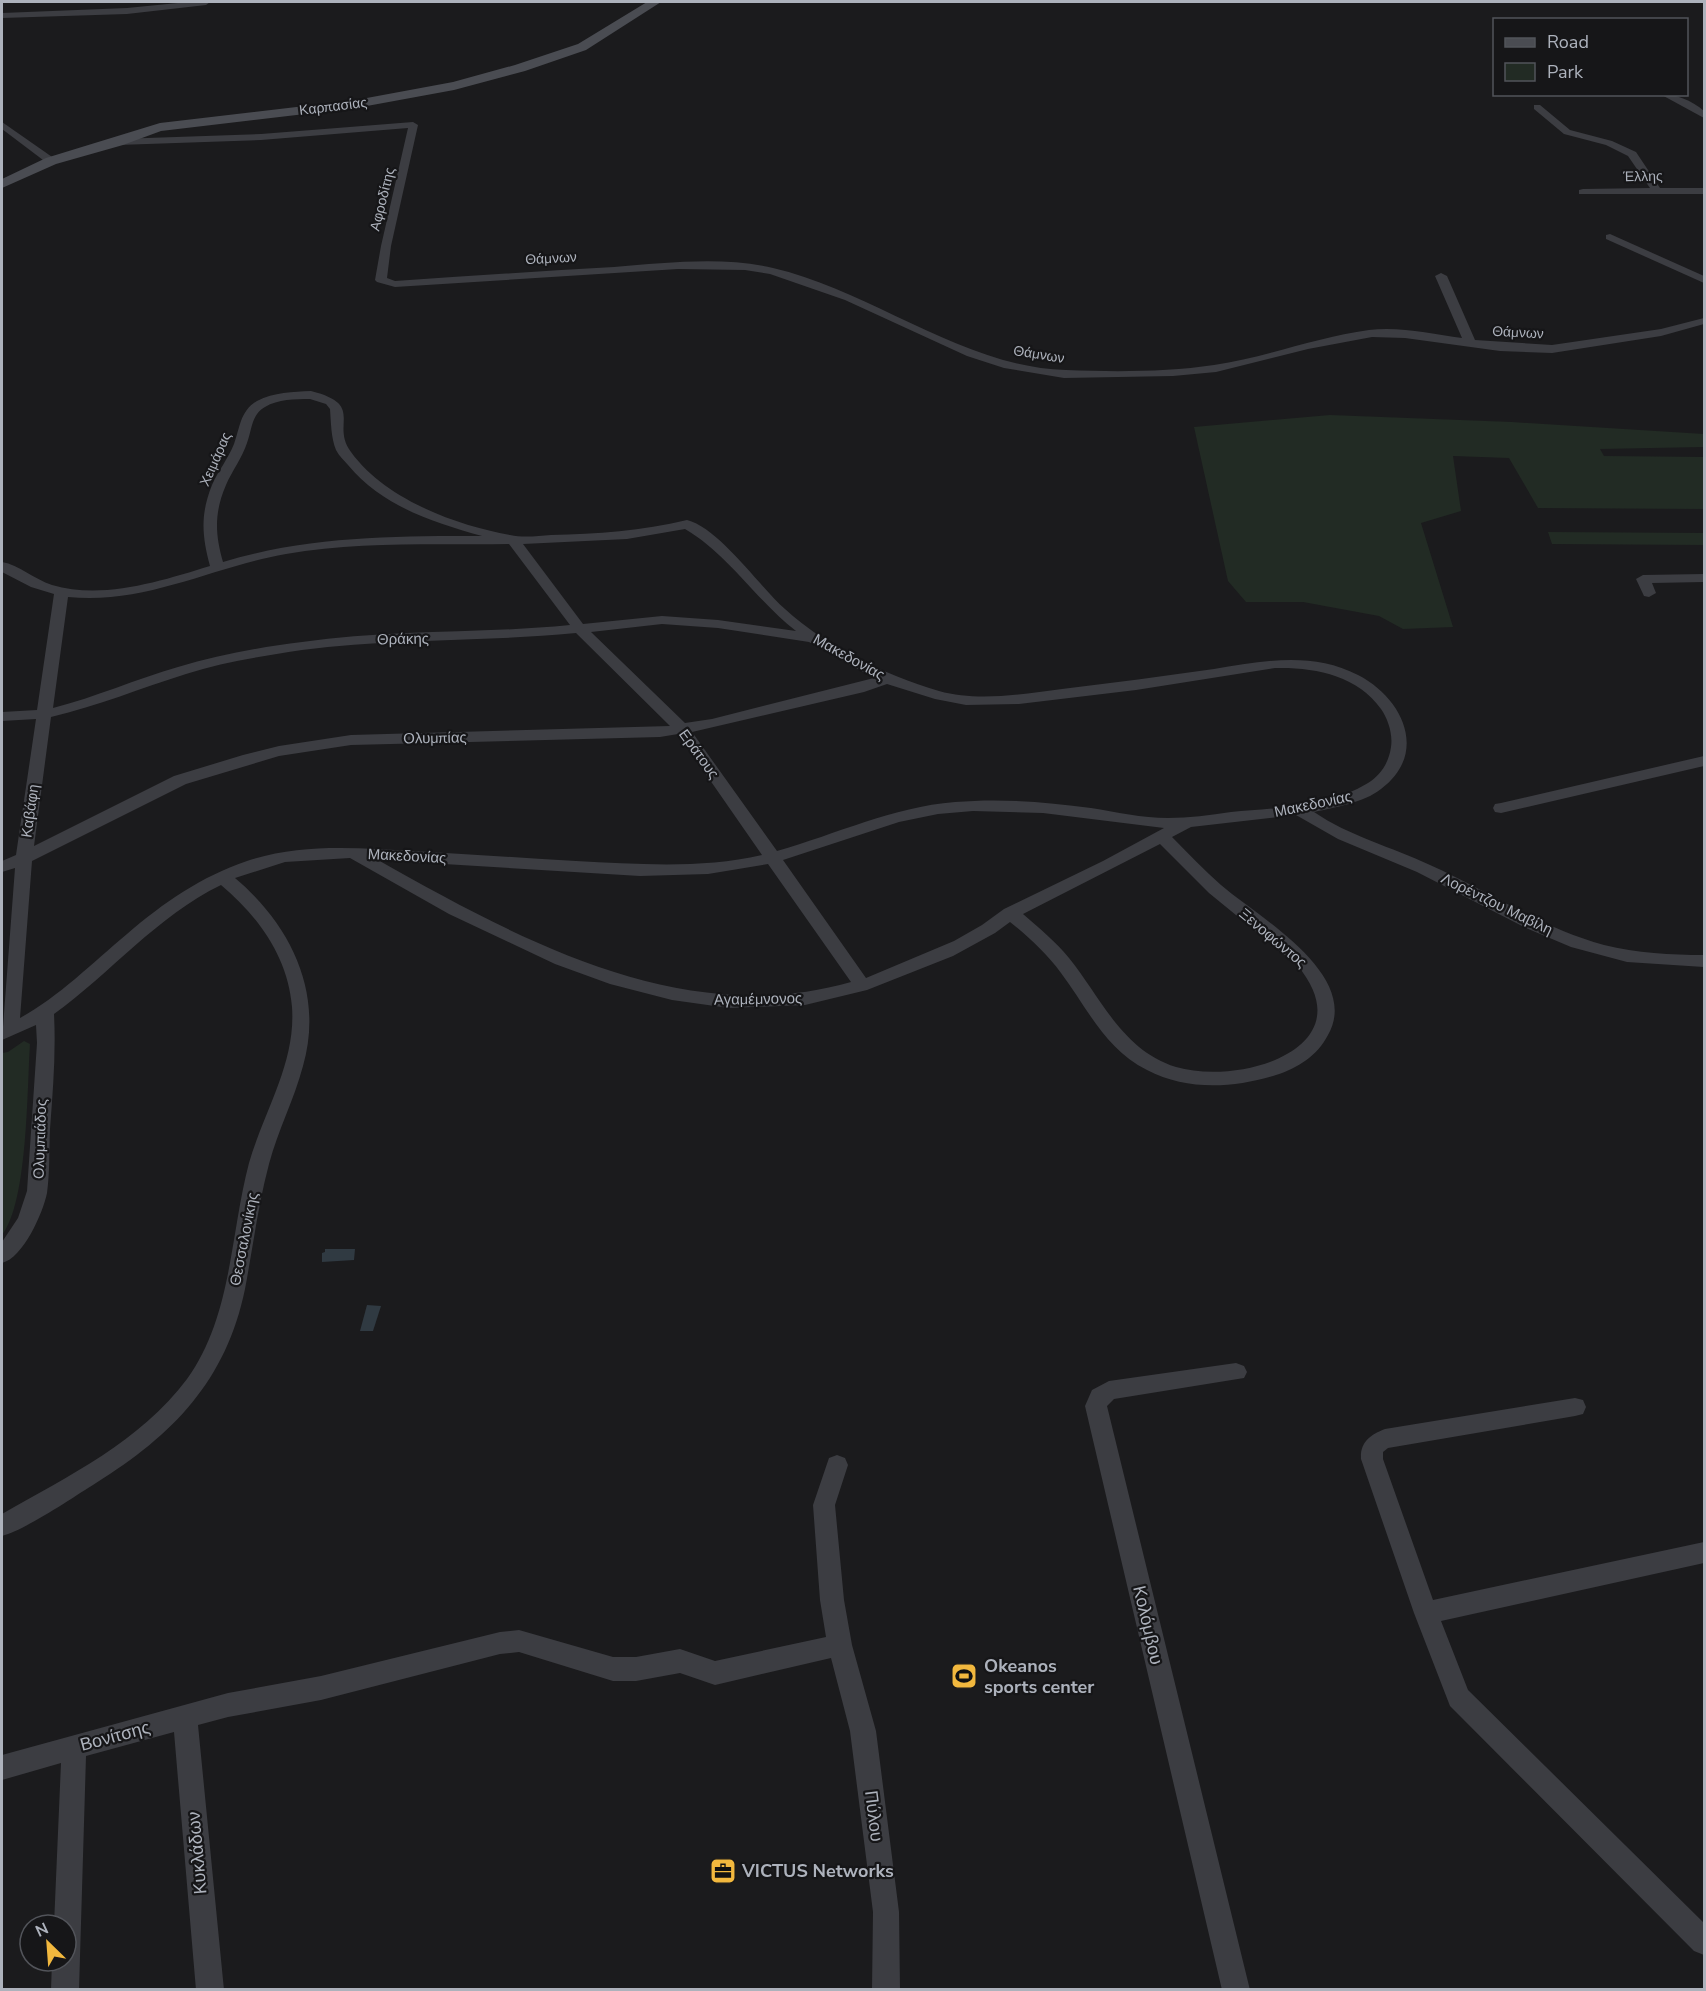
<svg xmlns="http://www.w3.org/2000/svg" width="1706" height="1991" viewBox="0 0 1706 1991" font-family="'Nunito Sans',sans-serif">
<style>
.green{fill:#222b24}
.water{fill:#303a42}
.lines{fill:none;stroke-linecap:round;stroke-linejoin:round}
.street{fill:#3c3d42;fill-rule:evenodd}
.secondary{fill:#4a4c52;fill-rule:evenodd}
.labels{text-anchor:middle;stroke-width:4.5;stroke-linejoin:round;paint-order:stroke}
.far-street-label{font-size:14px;fill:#adb2bc;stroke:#161618}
.street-label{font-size:15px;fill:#adb2bc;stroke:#161618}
.near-street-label{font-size:18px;fill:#adb2bc;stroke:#161618}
.near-poi-label{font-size:18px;font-weight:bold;fill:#adb2bc;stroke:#161618;text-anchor:start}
</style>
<rect width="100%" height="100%" fill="#1b1b1d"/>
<!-- green -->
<g class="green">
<polygon points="1330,415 1512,422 1704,434 1703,447 1600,449 1604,456 1704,457 1704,509 1538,508 1509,458 1453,456 1461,511 1421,523 1453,627 1403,629 1379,616 1303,602 1246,602 1228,581 1194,427"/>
<polygon points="1548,532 1704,533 1704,545 1552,544"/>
<path d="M24 1041 30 1044C27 1088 28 1202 2 1235V1053L8 1052Z"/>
</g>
<!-- water -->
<g class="water">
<polygon points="325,1249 355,1249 354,1260 322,1262 322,1253 325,1252"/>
<polygon points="367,1305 381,1306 373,1331 360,1331"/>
</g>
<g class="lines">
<!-- street -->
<g class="street">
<polygon points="188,2 210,2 206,5 127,14 2,18 2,13 127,8"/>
<path d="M1660 94C1676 94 1691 100 1704 111V118Z"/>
<polygon points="1534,105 1540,105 1570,130 1612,141 1636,152 1660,188 1704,188 1704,194 1579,194 1579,190 1583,189 1650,188 1628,156 1606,145 1564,134 1534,109"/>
<polygon points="2,122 55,159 55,163 47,163 2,129"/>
<path d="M413 122 418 125 391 246 387 278 395 281C468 276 541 271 614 267 666 263 722 256 773 268 873 291 962 367 1066 370 1115 372 1167 372 1214 365 1267 357 1317 337 1369 330 1399 326 1432 334 1462 338L1435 276 1441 273 1447 276 1475 340 1552 345 1661 329 1704 318V324L1661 336 1552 353 1500 351 1405 338 1372 337 1308 349 1216 372 1173 376 1064 378 1004 368 967 356 845 300 770 274 745 270 678 269 395 287 377 282 375 280 381 246 408 128 261 140 118 145 113 142 118 139 261 134Z"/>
<polygon points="1610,234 1704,276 1704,283 1606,239 1606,235"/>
<path d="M311 391C366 405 330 424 351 452 385 499 455 525 510 535 523 538 538 536 551 535 597 534 642 531 687 520 719 528 759 586 785 609 828 648 883 674 939 691 978 702 1023 694 1062 689 1113 683 1163 676 1214 669 1262 661 1312 651 1358 675 1403 698 1429 753 1381 789 1363 803 1336 807 1314 812 1349 836 1392 847 1430 865 1488 891 1542 928 1604 945 1637 953 1671 955 1704 955V967L1627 962 1571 947 1526 928 1417 872 1338 839 1296 815 1191 827 1172 837C1188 853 1204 870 1221 885 1258 917 1362 975 1328 1035 1317 1056 1298 1068 1276 1075 1234 1088 1187 1091 1147 1070 1105 1049 1088 1009 1061 973 1047 954 1029 937 1010 922L995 933 953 956 867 990 805 1005 729 1008 672 1000 610 984 555 964 449 914 350 858 285 862 235 878C291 925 324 993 303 1066 294 1100 278 1130 269 1164 258 1205 253 1247 245 1289 226 1381 173 1435 96 1483 72 1498 27 1529 2 1536V1514C67 1477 141 1441 187 1379 232 1317 230 1235 249 1163 264 1111 296 1063 292 1007 288 957 258 916 221 885 157 916 111 973 54 1014 56 1052 53 1090 50 1129 49 1150 50 1172 47 1193 43 1213 23 1258 2 1263V1242L18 1218 27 1191 37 1043 36 1025 2 1040 15 868 2 872V861L16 855 36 719 2 721V712L37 710 54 594 31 587 2 572V562C19 565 34 579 52 585 103 600 161 581 210 566 202 536 200 515 212 485 218 471 228 459 234 444 240 428 240 411 257 401 274 392 293 392 311 391ZM310 399 326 404 330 409C331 422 331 438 336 450 339 456 344 460 348 465 382 506 432 522 482 536 394 536 308 536 223 562 215 534 214 513 226 485 232 471 242 458 247 443 252 430 251 415 265 407 278 399 295 399 310 399ZM685 529C728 554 756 600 796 631L718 620 662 616 583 624 523 544 627 539ZM509 544 570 625C481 634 391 629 302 642 261 647 218 655 178 667 136 679 96 697 53 708L68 597C145 605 212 567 286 554 359 541 435 545 509 544ZM662 624 718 628 809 642 874 678 712 719 685 723 591 632ZM576 633 670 726 351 735 279 746 243 755 174 776 34 846 51 717C98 706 141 688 186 674 223 662 264 656 302 650 393 638 485 642 576 633ZM1275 668C1314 667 1357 675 1381 709 1388 719 1393 734 1391 747 1389 762 1381 775 1368 783 1329 807 1275 808 1231 812 1210 815 1189 818 1168 818 1142 818 1116 812 1091 808 1046 802 1001 798 955 802 892 807 837 834 777 851L692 732 864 692 887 684 935 699 966 705 1019 704 1136 690ZM678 734 762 855C701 869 638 864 576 861 522 858 468 854 413 851 357 848 301 843 247 861 202 876 163 903 127 934 92 963 60 996 20 1018L32 861 186 784 279 756 351 745 660 737ZM973 811 1043 813 1164 828 1103 861 1004 909 982 925 954 941 866 978 783 860 899 822 938 814ZM1160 844 1209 893 1297 965C1367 1048 1240 1086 1176 1067 1122 1050 1102 999 1069 958 1056 942 1039 928 1023 914ZM378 860 640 876 708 874 768 864 851 982C684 1030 520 940 378 860Z"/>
<polygon points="1704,574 1704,582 1652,583 1656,593 1649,597 1644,596 1636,579 1643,575"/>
<polygon points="1704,756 1704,766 1501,813 1495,812 1493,808 1495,804 1501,803"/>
<polygon points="1236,1363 1244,1366 1247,1372 1244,1378 1114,1399 1107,1406 1250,1990 1222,1990 1085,1406 1092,1390 1109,1381"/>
<path d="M1575 1398 1583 1400 1586 1407 1583 1414 1575 1416 1388 1448 1383 1452V1459L1433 1600 1704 1542V1563L1441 1621 1468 1690 1704 1923V1955L1694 1951 1450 1706 1414 1613 1361 1459C1360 1442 1370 1435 1385 1429Z"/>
<polygon points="837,1455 845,1458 848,1465 835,1505 844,1600 852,1645 876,1731 899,1912 900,1990 872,1990 873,1912 850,1731 831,1658 715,1685 680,1673 636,1681 613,1681 519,1652 500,1654 321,1700 228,1717 198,1725 224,1990 196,1990 174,1732 86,1756 79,1990 51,1990 52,1961 66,1961 66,1925 54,1925 61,1763 2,1780 2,1755 228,1693 321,1676 500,1632 519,1630 613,1657 636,1657 680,1649 715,1661 826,1637 820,1600 813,1505 829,1458"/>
</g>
<!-- secondary -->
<polygon class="secondary" points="647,2 661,2 586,50 525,71 454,90 356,108 161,131 123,145 56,164 2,188 2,179 46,158 160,123 356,100 453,82 515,65 578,44"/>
</g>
<!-- icons -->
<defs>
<g id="stadium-square" transform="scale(1.35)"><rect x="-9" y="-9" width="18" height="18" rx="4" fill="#f2b83e" stroke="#161618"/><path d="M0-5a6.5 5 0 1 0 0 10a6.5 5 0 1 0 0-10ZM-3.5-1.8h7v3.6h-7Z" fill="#111"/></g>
<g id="office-square" transform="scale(1.35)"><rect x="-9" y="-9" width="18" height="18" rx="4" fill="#f2b83e" stroke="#161618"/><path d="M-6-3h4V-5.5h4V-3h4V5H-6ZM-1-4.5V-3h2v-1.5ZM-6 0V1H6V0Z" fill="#111"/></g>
</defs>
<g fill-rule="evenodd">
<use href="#stadium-square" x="964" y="1676"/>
<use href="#office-square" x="723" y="1871"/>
</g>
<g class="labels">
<!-- far-street labels -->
<g class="far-street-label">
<text transform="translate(333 106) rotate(-7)" y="5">Καρπασίας</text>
<text transform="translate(1643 176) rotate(-1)" y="5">Έλλης</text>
<text transform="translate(382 199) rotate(-76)" y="5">Αφροδίτης</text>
<text transform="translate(551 258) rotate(-3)" y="5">Θάμνων</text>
<text transform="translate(1518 332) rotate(3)" y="5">Θάμνων</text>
<text transform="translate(1039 354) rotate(9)" y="5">Θάμνων</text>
<text transform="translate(215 459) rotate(-66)" y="5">Χειμάρας</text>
</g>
<!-- street labels -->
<g class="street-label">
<text transform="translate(403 639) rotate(-1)" y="5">Θράκης</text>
<text transform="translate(849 657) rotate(29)" y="5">Μακεδονίας</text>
<text transform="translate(435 738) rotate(-1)" y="5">Ολυμπίας</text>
<text transform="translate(699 754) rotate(54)" y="5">Εράτους</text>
<text transform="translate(1313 804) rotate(-12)" y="5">Μακεδονίας</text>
<text transform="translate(30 811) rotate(-82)" y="5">Καβάφη</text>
<text transform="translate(407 856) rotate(3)" y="5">Μακεδονίας</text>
<text transform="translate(1497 904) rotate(26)" y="5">Λορέντζου Μαβίλη</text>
<text transform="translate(1273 938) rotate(40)" y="5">Ξενοφώντος</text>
<text transform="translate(758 999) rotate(-1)" y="5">Αγαμέμνονος</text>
<text transform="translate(40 1139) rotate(-88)" y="5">Ολυμπιάδος</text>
<text transform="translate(244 1239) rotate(-79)" y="5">Θεσσαλονίκης</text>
</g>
<!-- near-street labels -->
<g class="near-street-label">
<text transform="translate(1148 1625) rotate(77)" y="6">Κολόμβου</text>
<text transform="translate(115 1736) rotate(-15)" y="6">Βονίτσης</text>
<text transform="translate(874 1816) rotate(83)" y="6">Πύλου</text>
<text transform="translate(197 1853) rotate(-95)" y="6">Κυκλάδων</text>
</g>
<!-- near-poi labels -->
<g class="near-poi-label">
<text x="984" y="1672">Okeanos<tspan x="984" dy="21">sports center</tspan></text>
<text x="742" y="1877">VICTUS Networks</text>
</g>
</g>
<!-- border -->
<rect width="1706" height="1991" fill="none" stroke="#adb2bc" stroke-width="6"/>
<!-- legend -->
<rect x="1493" y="18" width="195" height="78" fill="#161618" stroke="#52545a" stroke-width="1.5"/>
<rect x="1505" y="38" width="30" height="9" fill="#4a4c52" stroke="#52545a" stroke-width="1.5"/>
<text x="1547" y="48" font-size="18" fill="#adb2bc">Road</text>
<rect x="1505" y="63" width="30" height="18" fill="#222b24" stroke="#52545a" stroke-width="1.5"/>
<text x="1547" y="78" font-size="18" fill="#adb2bc">Park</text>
<!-- north arrow -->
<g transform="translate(48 1943) rotate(335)"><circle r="28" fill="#161618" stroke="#52545a" stroke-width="1.5"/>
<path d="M0-4.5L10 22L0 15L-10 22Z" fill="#f2b83e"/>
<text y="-9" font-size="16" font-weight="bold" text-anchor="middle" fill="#adb2bc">N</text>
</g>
</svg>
